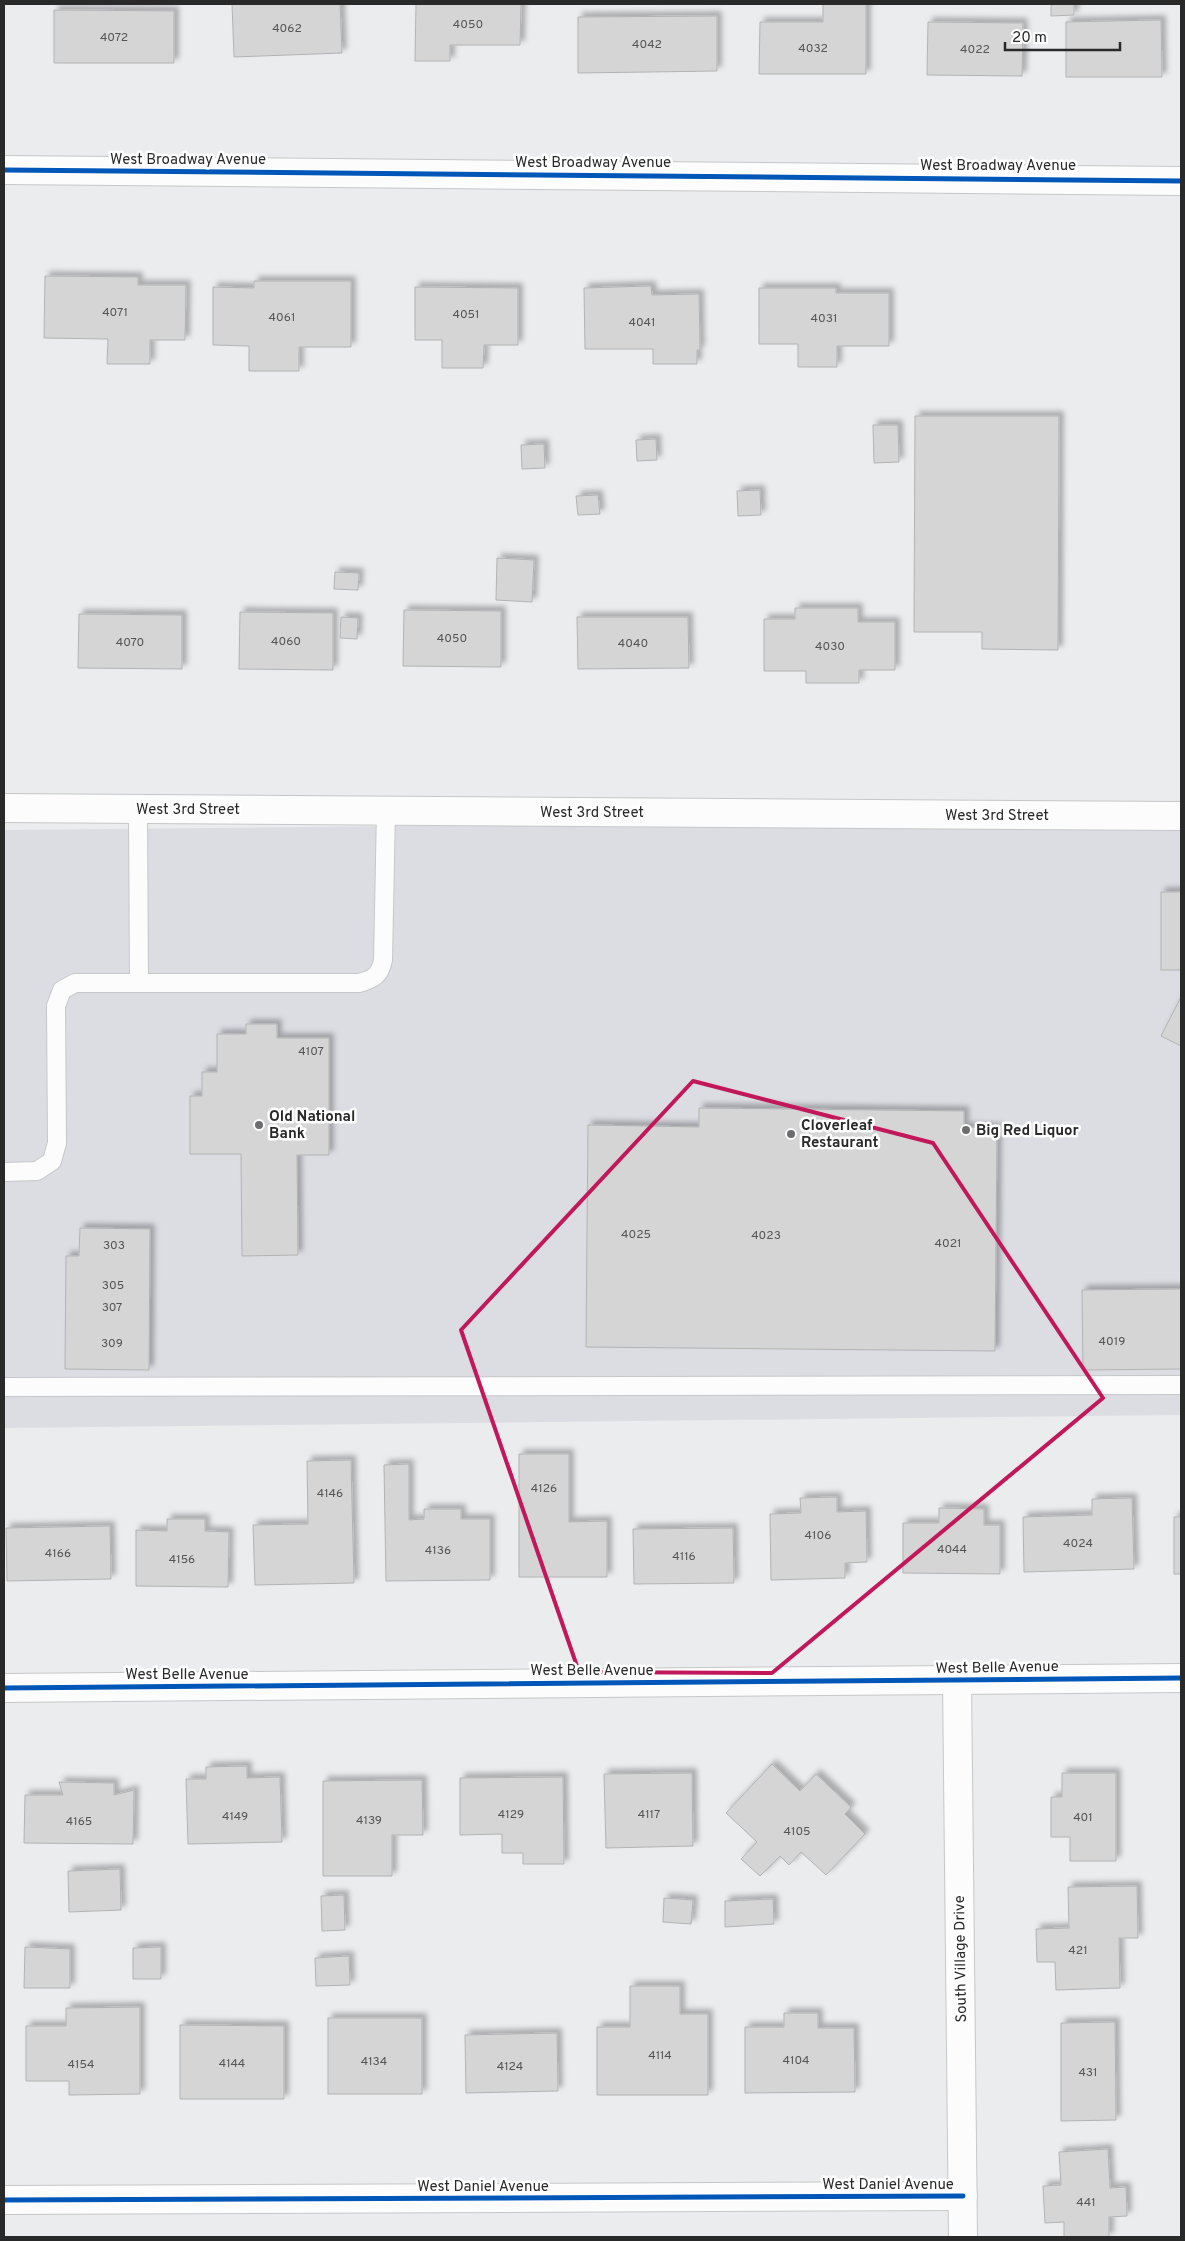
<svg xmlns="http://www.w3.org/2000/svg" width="1185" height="2241" viewBox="0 0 1185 2241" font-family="Overpass,sans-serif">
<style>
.built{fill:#dcdde3}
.building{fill:#d5d5d6;stroke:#b3b3b4;filter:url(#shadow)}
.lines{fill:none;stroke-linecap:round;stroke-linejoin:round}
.service-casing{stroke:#c6c7c8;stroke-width:20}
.minor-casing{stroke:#c6c7c8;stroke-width:30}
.primary-casing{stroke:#c6c7c8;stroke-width:30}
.service{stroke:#fcfcfc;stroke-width:18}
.minor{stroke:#fcfcfc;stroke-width:28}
.primary{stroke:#fcfcfc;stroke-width:28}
.cycleway-casing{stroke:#fff;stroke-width:8}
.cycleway{stroke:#0057b8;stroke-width:5}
.marked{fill:none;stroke:#c2185b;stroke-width:4;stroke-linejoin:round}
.poi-dot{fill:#6d6d6f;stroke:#fff;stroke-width:2}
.labels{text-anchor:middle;stroke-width:5;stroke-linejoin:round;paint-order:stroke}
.number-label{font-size:12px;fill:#555556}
.street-label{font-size:15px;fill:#29292a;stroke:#fff}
.poi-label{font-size:15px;font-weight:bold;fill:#29292a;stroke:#fff;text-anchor:start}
</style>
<defs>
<filter id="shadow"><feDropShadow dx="4.5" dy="-4.5" stdDeviation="2.5" flood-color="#0004"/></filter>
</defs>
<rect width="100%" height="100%" fill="#ebecee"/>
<!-- built -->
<polygon class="built" points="1181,818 1181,1415 4,1428 4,830"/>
<!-- building -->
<g class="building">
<polygon points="232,4 340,4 342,53 234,57"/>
<polygon points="416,4 521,4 520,45 450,45 450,61 415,61"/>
<polygon points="823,4 866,4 866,74 759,74 760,22 823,22"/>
<polygon points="1051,4 1074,4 1074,15 1051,16"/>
<polygon points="54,10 174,11 174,63 54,63"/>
<polygon points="717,16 717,71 578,73 578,17"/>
<polygon points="1161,20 1162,77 1066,77 1066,22"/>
<polygon points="928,22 1023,23 1022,76 927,75"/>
<polygon points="45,276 138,277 138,285 186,285 185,340 150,340 150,364 107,364 108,339 44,338"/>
<polygon points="254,281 351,281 351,347 299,347 299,371 249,371 249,346 213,345 213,287 254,288"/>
<polygon points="651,286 652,295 699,294 700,350 697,350 697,364 653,364 653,349 585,349 584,288"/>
<polygon points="415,287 518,288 518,345 484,345 483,368 442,368 442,340 415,340"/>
<polygon points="759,288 836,288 836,293 889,293 889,346 837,346 837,367 798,367 798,344 759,344"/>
<polygon points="915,416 1059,416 1058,650 982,649 982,632 914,632"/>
<polygon points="873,425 898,425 899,462 874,463"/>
<polygon points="656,439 657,460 637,461 636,440"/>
<polygon points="544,444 545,468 522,469 521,445"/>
<polygon points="760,490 761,515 738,516 737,491"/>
<polygon points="598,495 600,514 578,515 576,496"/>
<polygon points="497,558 534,560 532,602 496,600"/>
<polygon points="335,572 359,573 358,590 334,589"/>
<polygon points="795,608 858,608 858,622 895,622 895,670 859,670 859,683 806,683 806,671 764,671 764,619 795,619"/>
<polygon points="404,610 501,611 501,667 403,666"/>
<polygon points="240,612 333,613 333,670 239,669"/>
<polygon points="79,614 182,615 182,669 78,668"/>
<polygon points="341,617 358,618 357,639 340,638"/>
<polygon points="577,617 688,617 689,668 578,669"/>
<rect x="1161" y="892" width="20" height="78"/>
<polygon points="1181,997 1181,1046 1161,1036"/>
<polygon points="246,1024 277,1024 277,1038 329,1038 329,1155 297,1155 298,1255 242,1256 241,1154 190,1154 190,1096 202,1096 202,1072 217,1072 217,1034 246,1034"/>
<polygon points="699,1108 964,1111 964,1127 997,1128 995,1351 586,1347 588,1125 699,1127"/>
<polygon points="80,1228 150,1229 149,1370 65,1369 66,1256 79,1256"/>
<polygon points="1181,1289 1181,1369 1083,1370 1082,1290"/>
<polygon points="519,1454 569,1454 569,1522 607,1521 607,1577 519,1577"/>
<polygon points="351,1460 354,1583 255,1585 253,1525 308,1524 307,1461"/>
<polygon points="409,1464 409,1520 424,1519 424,1509 461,1509 461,1519 490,1519 490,1580 386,1581 384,1465"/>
<polygon points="837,1497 837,1512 866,1511 867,1562 845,1563 845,1578 771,1580 770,1514 801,1513 800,1498"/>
<polygon points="1132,1498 1134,1569 1024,1572 1023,1517 1092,1515 1092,1499"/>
<polygon points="939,1508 984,1509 984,1525 1000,1525 1000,1574 903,1573 903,1523 939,1523"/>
<rect x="1174" y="1517" width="7" height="57"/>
<polygon points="167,1519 205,1519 205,1531 229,1532 228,1587 136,1586 136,1530 167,1531"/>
<polygon points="110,1526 111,1579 7,1581 6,1528"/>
<polygon points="733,1528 734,1583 634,1584 633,1529"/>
<polygon points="772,1764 800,1791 816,1774 851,1807 845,1814 865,1834 826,1875 801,1852 789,1865 780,1856 760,1876 741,1859 757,1842 726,1813"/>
<polygon points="247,1766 247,1778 280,1777 282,1842 188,1844 186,1779 206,1779 206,1767"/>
<polygon points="692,1773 693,1846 606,1848 604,1774"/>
<polygon points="1062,1773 1116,1773 1116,1861 1070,1861 1070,1837 1051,1837 1051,1797 1062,1797"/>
<polygon points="563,1777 564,1864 523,1864 523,1853 502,1853 502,1834 460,1835 460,1778"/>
<polygon points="422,1780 423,1835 392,1835 392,1876 323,1876 323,1781"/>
<polygon points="59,1782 114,1783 114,1795 134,1790 133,1844 24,1843 25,1795 63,1795"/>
<polygon points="120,1869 121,1910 69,1912 68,1871"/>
<polygon points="1137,1886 1138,1938 1119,1938 1120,1988 1056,1990 1055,1962 1037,1962 1036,1929 1069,1928 1068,1887"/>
<polygon points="344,1895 345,1930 322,1931 321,1896"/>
<polygon points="664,1898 693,1900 691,1924 663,1922"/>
<polygon points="773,1899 774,1924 725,1927 725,1901"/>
<polygon points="25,1947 70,1949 70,1988 24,1988"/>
<polygon points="161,1947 161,1979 133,1979 133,1948"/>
<polygon points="349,1956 350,1985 316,1986 315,1958"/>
<polygon points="630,1986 680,1986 680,2014 708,2014 708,2095 597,2095 597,2027 630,2027"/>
<polygon points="140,2007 140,2094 69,2095 69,2081 26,2081 26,2026 66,2026 66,2008"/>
<polygon points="784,2013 818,2013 818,2028 854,2028 855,2092 745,2093 745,2027 784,2027"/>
<rect x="328" y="2018" width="94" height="76"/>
<polygon points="1115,2022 1116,2120 1061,2121 1061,2023"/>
<polygon points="180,2025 284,2026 284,2099 180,2099"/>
<polygon points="557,2033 558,2091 466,2093 465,2035"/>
<polygon points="1108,2149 1110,2188 1126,2187 1127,2216 1109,2217 1109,2237 1064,2237 1064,2222 1045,2223 1043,2186 1061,2185 1059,2152"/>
</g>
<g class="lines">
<!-- service casing -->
<g class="service-casing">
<g id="service">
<polyline points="138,809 139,983"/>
<path d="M4 1172 37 1171 52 1161 57 1143 56 1006 62 990 75 983H359C374 979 380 975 383 960L386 810"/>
<polyline points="4,1387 1181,1385"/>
</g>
</g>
<!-- minor casing -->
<g class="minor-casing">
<g id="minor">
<polyline points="4,170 1181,181"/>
<polyline points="957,1680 963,2237"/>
<polyline points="4,1688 1181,1678"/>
<polyline points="4,2200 963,2196"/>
</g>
</g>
<!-- primary casing -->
<g class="primary-casing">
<polyline id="primary" points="4,808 1181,816"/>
</g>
<!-- service -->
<use href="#service" class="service"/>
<!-- minor -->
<use href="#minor" class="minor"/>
<!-- primary -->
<use href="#primary" class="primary"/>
<!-- cycleway casing -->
<g class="cycleway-casing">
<g id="cycleway">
<polyline points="4,170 1181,181"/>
<polyline points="4,1688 1181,1678"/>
<polyline points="4,2200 963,2196"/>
</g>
</g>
<!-- cycleway -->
<use href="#cycleway" class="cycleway"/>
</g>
<!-- marked area -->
<path class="marked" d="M693 1081 933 1143 1103 1398 772 1673 579 1672 461 1330Z"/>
<!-- markers -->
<g class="poi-dot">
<circle cx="259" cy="1125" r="5"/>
<circle cx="966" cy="1130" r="5"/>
<circle cx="791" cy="1134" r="5"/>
</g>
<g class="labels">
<!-- number labels -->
<g class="number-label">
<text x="468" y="28">4050</text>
<text x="287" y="32">4062</text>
<text x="114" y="41">4072</text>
<text x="647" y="48">4042</text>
<text x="813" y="52">4032</text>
<text x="975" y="53">4022</text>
<text x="115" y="316">4071</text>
<text x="466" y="318">4051</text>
<text x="282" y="321">4061</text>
<text x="824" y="322">4031</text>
<text x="642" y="326">4041</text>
<text x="452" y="642">4050</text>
<text x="286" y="645">4060</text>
<text x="130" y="646">4070</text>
<text x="633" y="647">4040</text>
<text x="830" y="650">4030</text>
<text x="311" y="1055">4107</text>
<text x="636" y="1238">4025</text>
<text x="766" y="1239">4023</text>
<text x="948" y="1247">4021</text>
<text x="114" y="1249">303</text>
<text x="113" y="1289">305</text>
<text x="112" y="1311">307</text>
<text x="1112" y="1345">4019</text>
<text x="112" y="1347">309</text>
<text x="544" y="1492">4126</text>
<text x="330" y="1497">4146</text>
<text x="818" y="1539">4106</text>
<text x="1078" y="1547">4024</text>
<text x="952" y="1553">4044</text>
<text x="438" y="1554">4136</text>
<text x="58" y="1557">4166</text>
<text x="684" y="1560">4116</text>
<text x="182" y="1563">4156</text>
<text x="511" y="1818">4129</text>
<text x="649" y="1818">4117</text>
<text x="235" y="1820">4149</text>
<text x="1083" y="1821">401</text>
<text x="369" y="1824">4139</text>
<text x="79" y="1825">4165</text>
<text x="797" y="1835">4105</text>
<text x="1078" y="1954">421</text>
<text x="660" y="2059">4114</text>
<text x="796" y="2064">4104</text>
<text x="374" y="2065">4134</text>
<text x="232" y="2067">4144</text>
<text x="81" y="2068">4154</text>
<text x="510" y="2070">4124</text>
<text x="1088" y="2076">431</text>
<text x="1086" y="2206">441</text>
</g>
<!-- street labels -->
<g class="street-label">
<text x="188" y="164">West Broadway Avenue</text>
<text x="593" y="167">West Broadway Avenue</text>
<text x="998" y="170">West Broadway Avenue</text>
<text x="188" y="814">West 3rd Street</text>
<text x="592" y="817">West 3rd Street</text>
<text x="997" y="820">West 3rd Street</text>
<text transform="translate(997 1667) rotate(-1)" y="5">West Belle Avenue</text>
<text x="592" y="1675">West Belle Avenue</text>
<text x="187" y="1679">West Belle Avenue</text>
<text transform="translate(960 1959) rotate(-91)" y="5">South Village Drive</text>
<text x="888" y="2189">West Daniel Avenue</text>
<text x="483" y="2191">West Daniel Avenue</text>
</g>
<!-- poi labels -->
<g class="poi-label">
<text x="269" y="1121">Old National<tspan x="269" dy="17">Bank</tspan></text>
<text x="801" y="1130">Cloverleaf<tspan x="801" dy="17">Restaurant</tspan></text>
<text x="976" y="1135">Big Red Liquor</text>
</g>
</g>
<!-- border -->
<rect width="1185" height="2241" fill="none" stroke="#29292a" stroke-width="10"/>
<!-- scale -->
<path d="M1005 42v8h115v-8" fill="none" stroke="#29292a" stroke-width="2.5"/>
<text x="1012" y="42" font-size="15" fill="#29292a" stroke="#ffffff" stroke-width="4" paint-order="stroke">20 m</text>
</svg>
